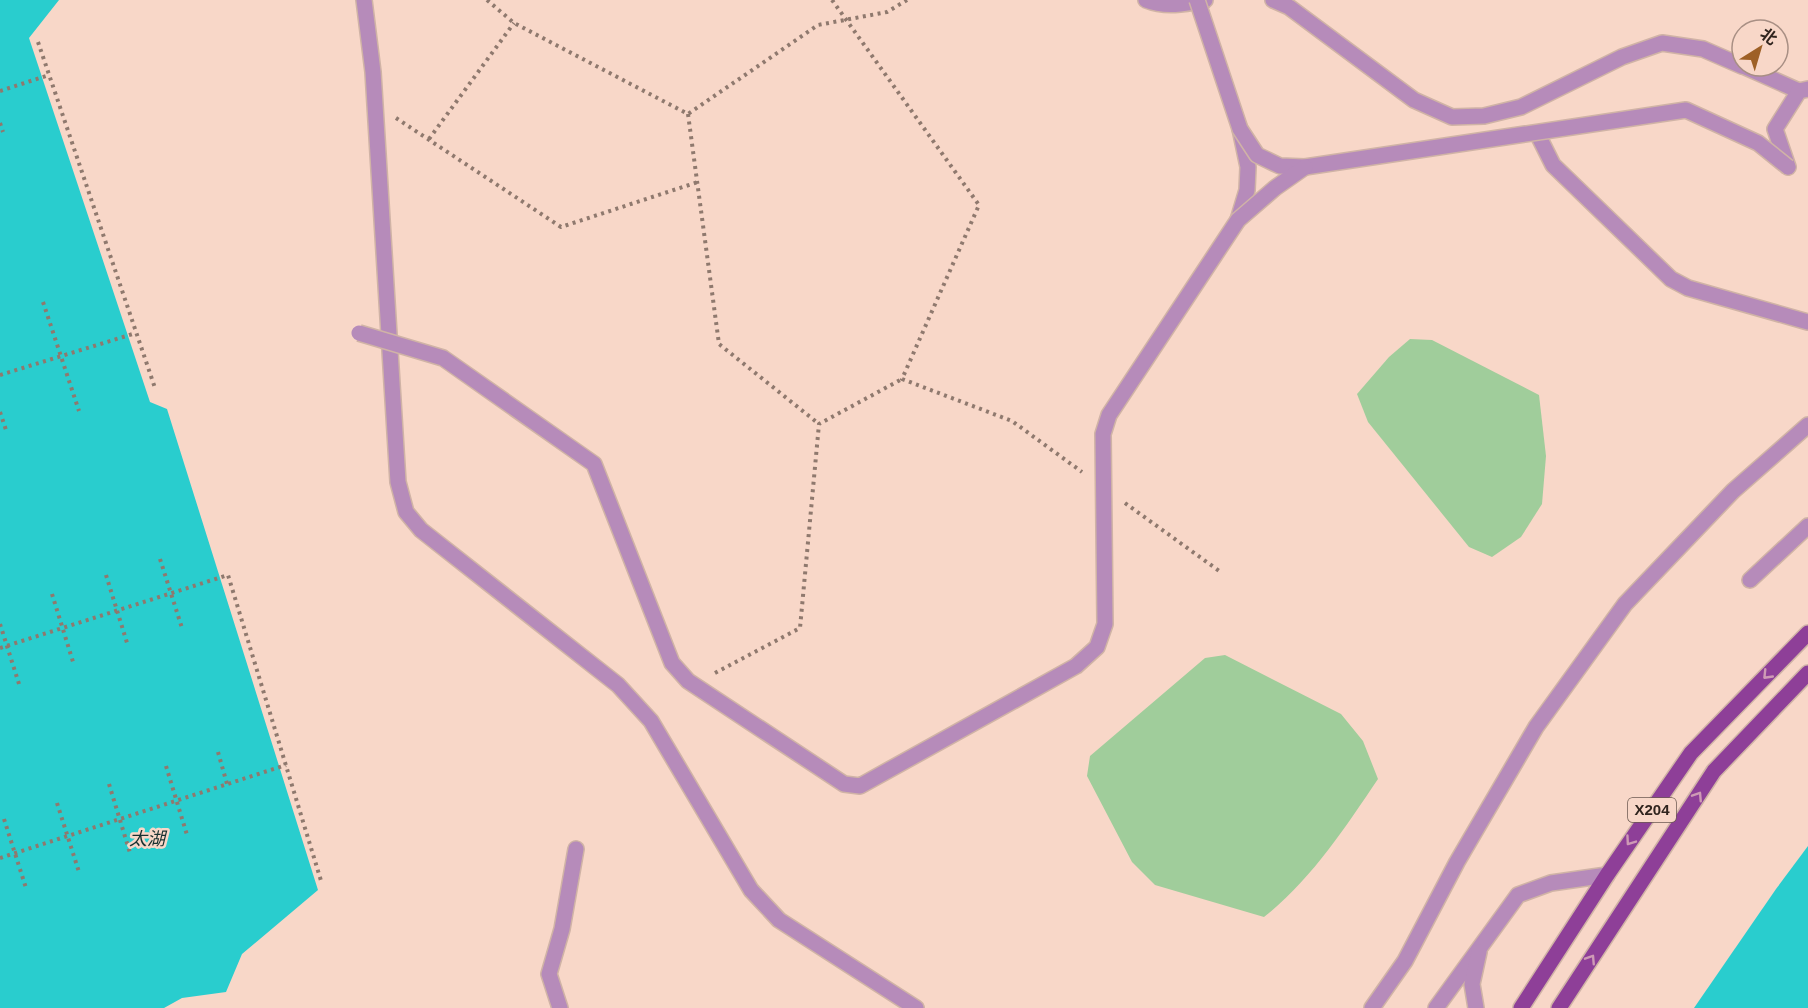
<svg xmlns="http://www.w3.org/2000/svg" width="1808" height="1008" viewBox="0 0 1808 1008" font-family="Arial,'Noto Sans SC',sans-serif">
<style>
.green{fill:#a0cd9b}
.water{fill:#29cdce}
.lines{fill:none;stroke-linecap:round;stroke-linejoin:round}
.service-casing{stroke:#d0b3a6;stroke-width:18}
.minor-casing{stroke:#d0b3a6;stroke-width:18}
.primary-casing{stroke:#d0b3a6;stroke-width:18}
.path{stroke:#8f796e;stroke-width:4;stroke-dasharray:3 4.5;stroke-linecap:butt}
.service{stroke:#b68bba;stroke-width:15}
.minor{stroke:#b68bba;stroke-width:15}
.primary{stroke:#8e3f98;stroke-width:15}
.minor-bridge-casing{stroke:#d0b3a6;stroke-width:18;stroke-linecap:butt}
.minor-bridge{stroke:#b68bba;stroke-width:15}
.oneway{stroke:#ce9ab5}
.labels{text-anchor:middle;stroke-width:5;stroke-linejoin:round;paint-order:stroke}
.shield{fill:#f8d7c8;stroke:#6c5a51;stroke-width:1.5}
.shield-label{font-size:15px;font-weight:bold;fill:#30241e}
.water-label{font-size:18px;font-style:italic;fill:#173030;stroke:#f8d7c8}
</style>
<rect width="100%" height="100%" fill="#f8d7c8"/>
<!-- green -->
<g class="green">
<polygon points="1410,339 1432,340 1539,395 1546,456 1542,504 1521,537 1492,557 1469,547 1368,422 1357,394 1389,357"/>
<path d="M1225 655 1341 714 1363 741 1378 779C1345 828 1310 881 1264 917L1155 885 1132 862 1087 776 1090 756 1205 658Z"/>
</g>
<!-- water -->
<g class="water">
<polygon points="0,0 59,0 29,38 150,402 167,409 318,890 242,954 226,992 182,998 164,1008 0,1008"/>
<polygon points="1808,846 1808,1008 1694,1008 1776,889"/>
</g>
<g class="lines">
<!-- service casing -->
<g class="service-casing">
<g id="service">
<polyline points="1750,580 1808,526"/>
<polyline points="1436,1008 1518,895 1551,883 1607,875"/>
<polyline points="1476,1008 1472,984 1479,952"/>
</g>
</g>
<!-- minor casing -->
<g class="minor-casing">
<g id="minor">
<polyline points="364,0 373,72 398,482 406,512 421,530 618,685 651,721 751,890 779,920 916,1008"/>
<path d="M1146 0C1166 8 1185 4 1205 0"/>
<polyline points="1273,0 1289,7 1414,100 1452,117 1484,116 1521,107 1622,57 1662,43 1703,49 1742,66"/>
<polyline points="1743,66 1799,91"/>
<polyline points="1537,133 1553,165 1671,279 1688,288 1808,322"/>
<polyline points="1788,167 1775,129 1799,91 1808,89"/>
<polyline points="1238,220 1247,190 1248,167 1240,129"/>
<polyline points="560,1008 549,974 562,929 576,849"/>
<polyline points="1372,1008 1405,961 1457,862 1536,727 1625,604 1733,491 1808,425"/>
</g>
</g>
<!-- primary casing -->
<g class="primary-casing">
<g id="primary">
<polyline points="1521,1008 1607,875 1691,753 1808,633"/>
<polyline points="1559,1008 1714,771 1808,673"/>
</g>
</g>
<!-- path -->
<g class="path">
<polyline points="487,0 514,23 688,114 818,25 887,12 907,0"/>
<polyline points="832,0 979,205 902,379 1012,421 1082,472"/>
<polyline points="38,42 155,388"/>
<polyline points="0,91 49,75"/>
<polyline points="688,114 719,344 819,424"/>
<polyline points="396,118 561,227 698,182"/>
<polyline points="0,123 3,132"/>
<polyline points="429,139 514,23"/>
<polyline points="43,302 79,411"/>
<polyline points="0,375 136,333"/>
<polyline points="0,412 7,433"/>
<polyline points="1125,503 1222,573"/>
<polyline points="160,559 182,628"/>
<polyline points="106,575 128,646"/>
<polyline points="52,594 74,665"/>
<polyline points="0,624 19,684"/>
<polyline points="0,648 228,575 322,884"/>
<polyline points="715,673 800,628 819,424 902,379"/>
<polyline points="218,752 227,784"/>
<polyline points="166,766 187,835"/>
<polyline points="109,784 130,853"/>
<polyline points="57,803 79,872"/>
<polyline points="4,819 26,888"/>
<polyline points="0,858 286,765"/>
</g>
<!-- service -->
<use href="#service" class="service"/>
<!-- minor -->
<use href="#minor" class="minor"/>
<!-- primary -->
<use href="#primary" class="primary"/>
<!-- minor-bridge casing -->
<g class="minor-bridge-casing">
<g id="minor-bridge">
<polyline points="1197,0 1240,129 1257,155 1280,166 1305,167 1686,110 1758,143 1788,167"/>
<polyline points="359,333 443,358 594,464 672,663 688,681 844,784 860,786 1076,666 1097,647 1105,624 1103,434 1109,415 1238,220 1275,188 1305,167"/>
</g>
</g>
<!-- minor-bridge -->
<use href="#minor-bridge" class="minor-bridge"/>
</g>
<!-- one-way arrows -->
<defs><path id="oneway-chevron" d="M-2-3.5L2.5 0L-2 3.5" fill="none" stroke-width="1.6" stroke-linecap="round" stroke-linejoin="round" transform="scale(1.5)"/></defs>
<g class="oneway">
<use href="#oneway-chevron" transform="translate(1767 675) rotate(134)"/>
<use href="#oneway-chevron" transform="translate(1698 796) rotate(-57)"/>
<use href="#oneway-chevron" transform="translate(1630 841) rotate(125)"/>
<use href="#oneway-chevron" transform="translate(1591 959) rotate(-57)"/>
</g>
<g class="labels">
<!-- shield labels -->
<rect class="shield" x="1628" y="798" width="48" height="24" rx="4.5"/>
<g class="shield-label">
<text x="1652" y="815">X204</text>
</g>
<!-- water labels -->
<g class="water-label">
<text x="147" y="845">太湖</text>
</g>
</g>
<!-- north arrow -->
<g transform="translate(1760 48) rotate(37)"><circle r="28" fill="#f8d7c8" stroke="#a88f84" stroke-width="1.5"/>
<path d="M0-4.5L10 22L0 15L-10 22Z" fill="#9e6026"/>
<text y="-9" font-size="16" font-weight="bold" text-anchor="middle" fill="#30241e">北</text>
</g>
</svg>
